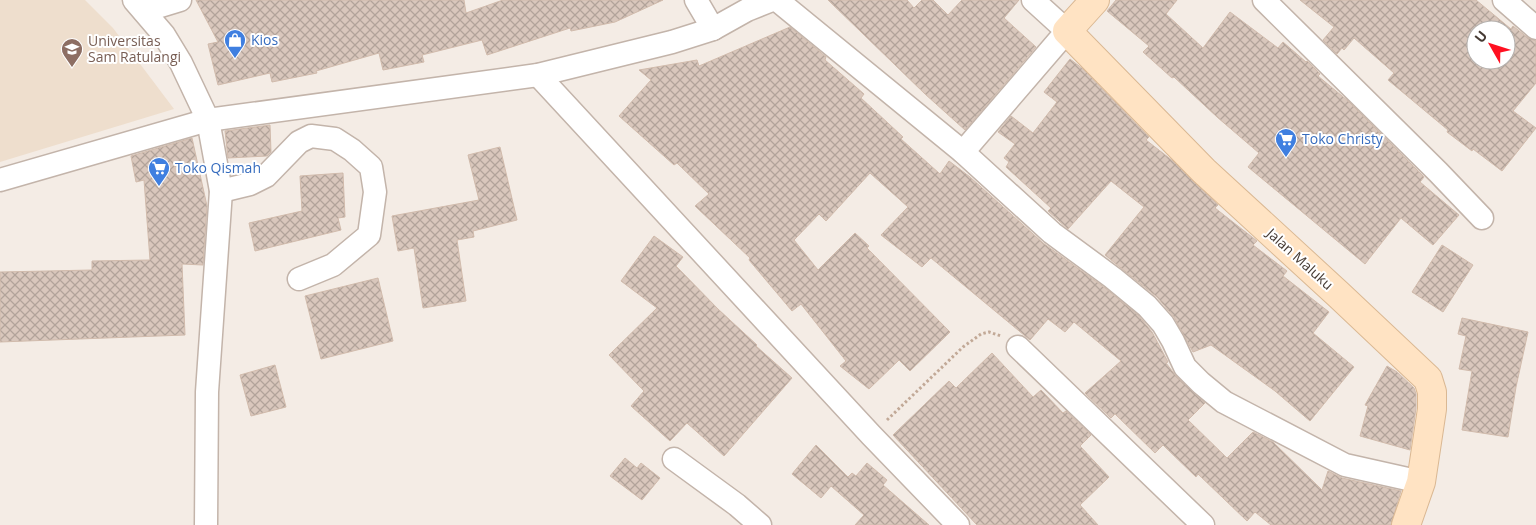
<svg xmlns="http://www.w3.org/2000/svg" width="1536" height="525" viewBox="0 0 1536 525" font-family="'Open Sans',sans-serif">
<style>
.education{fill:#eedecd}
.building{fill:url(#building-cross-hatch);stroke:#d1bbac;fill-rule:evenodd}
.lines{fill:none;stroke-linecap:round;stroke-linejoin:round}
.street-casing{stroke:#c3b4aa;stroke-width:25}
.secondary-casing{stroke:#dab893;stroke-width:30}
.path{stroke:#c2a997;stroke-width:3;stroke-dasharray:2.5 2.5;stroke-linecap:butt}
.street{stroke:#fff;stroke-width:22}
.secondary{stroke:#ffe3c3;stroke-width:28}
.labels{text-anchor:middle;stroke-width:4;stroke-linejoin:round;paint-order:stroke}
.shop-label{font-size:14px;fill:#366cbe;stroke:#fff;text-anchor:start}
.education-label{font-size:14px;fill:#785e54;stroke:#fff;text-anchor:start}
.street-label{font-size:14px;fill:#463b34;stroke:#fff}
</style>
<defs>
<pattern id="building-cross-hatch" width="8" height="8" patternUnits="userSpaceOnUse" patternTransform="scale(1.25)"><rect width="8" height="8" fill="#d9c7bc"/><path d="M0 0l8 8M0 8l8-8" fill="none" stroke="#b2a39a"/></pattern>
</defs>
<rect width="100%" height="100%" fill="#f4ece5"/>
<!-- education -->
<polygon class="education" points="0,0 85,0 113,28 174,109 0,162"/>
<!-- building -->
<g class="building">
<polygon points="196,0 464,0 466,13 503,0 663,0 615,22 571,31 570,28 487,55 482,40 422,55 424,62 383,70 379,53 316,71 317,73 272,82 270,73 218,85 208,44 218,42"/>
<polygon points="828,0 907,0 914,8 922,0 933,0 948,15 962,0 1019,0 1004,18 1036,47 965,130 925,94"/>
<polygon points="1116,0 1177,0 1166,14 1203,48 1230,12 1278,48 1283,42 1306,62 1307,61 1320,74 1318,76 1348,101 1424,177 1420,182 1459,215 1433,245 1401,218 1365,264 1248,167 1259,153 1217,117 1174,77 1172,78 1143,52 1149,46 1107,11"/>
<path d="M1300 0H1476L1511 29 1513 26 1528 38 1536 41V83L1513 111 1536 128 1502 171 1473 149 1472 151 1447 132 1448 130 1388 80 1394 73 1354 38 1344 50 1342 48 1337 54 1323 40 1334 27ZM1476 30H1506V60H1476Z"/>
<polygon points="790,27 826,57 825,60 864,94 861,98 903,137 901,139 940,174 949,161 970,177 1043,243 1105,288 1138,315 1152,332 1168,362 1166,363 1176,376 1205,403 1188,420 1227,458 1253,432 1273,442 1322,490 1328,471 1342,478 1401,491 1391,525 1271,525 1255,512 1247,521 1198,474 1196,477 1163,445 1155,453 1115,414 1111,418 1085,393 1121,361 1074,322 1065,332 1048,319 1030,340 931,258 922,267 881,235 908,207 870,173 826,221 819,214 794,240 818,270 855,233 869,246 867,248 950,332 910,371 899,360 869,389 840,366 846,361 801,304 792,311 749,260 750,258 695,206 709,194 677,163 674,165 619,116 651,80 639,70 697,60 699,66"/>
<polygon points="1070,59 1083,69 1149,137 1146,140 1173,161 1218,205 1215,208 1257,241 1253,245 1287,271 1283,276 1329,312 1313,333 1354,367 1310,421 1275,391 1211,345 1193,352 1174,317 1157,297 1105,255 1144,207 1111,181 1068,229 1048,211 1051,208 1006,167 1009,162 1004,158 1015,144 998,132 1011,116 1033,133 1057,102 1044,92"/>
<polygon points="270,125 271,152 267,156 228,158 225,131"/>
<polygon points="192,138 207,206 203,265 182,264 185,335 0,342 0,272 92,270 92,261 150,260 144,180 136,182 131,156"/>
<polygon points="500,147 517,220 473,231 474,237 457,240 466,301 423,308 414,248 398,251 392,216 479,200 468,155"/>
<polygon points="343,173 345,217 338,218 341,230 255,251 249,223 302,211 300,176"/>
<polygon points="654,236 683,257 676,266 718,309 757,345 756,346 792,378 724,456 687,423 670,441 631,406 644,391 609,355 657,308 621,281"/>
<polygon points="1442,245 1473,265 1443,312 1412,292"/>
<polygon points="378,278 393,341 321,359 305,296"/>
<polygon points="1462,318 1528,332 1516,387 1508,437 1462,430 1472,371 1459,369 1466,336 1458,334"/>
<polygon points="992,353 1033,397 1041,390 1063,413 1066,411 1091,435 1080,446 1109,477 1080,505 1098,525 977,525 893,435 949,381 956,388"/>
<polygon points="275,365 286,407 251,416 240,375"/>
<polygon points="1387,366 1397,372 1414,388 1416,394 1416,408 1410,450 1360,436 1368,406 1365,405"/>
<polygon points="816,445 848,477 852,473 856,476 867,463 887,480 883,485 929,525 855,525 864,515 831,486 821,498 792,474"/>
<polygon points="625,458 637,468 641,463 660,478 642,500 610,476"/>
</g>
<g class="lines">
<!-- street casing -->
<g class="street-casing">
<g id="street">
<polyline points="134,0 164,35 181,63 208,120 221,191 207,392 206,525"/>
<polyline points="696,0 713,29"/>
<polyline points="777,0 963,152 1052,233 1113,278 1147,306 1163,324 1173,341 1185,367 1201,383 1224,402 1345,465 1421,482"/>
<polyline points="1264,0 1438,172 1482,218"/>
<polyline points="1504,0 1536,28"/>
<polyline points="144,11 180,0"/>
<polyline points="538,75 871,435 958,525"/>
<polyline points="963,152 1067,31 1033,0"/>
<polyline points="0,180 208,120 538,75 672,42 713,29 747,10 772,0"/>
<polyline points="221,191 250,184 266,176 299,142 311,136 335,139 352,150 371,167 375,192 369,235 333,265 299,279"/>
<polyline points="1018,347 1203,525"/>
<polyline points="674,459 737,505 760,525"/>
</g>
</g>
<!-- secondary casing -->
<g class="secondary-casing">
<polyline id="secondary" points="1095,0 1067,31 1204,171 1339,295 1428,379 1432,392 1432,409 1421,482 1406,525"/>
</g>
<!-- path -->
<polyline class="path" points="887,420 963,347 981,334 989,332 1001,336"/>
<!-- street -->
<use href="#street" class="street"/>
<!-- secondary -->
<use href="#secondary" class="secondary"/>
</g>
<!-- icons -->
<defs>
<g id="shop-pin" transform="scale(1.125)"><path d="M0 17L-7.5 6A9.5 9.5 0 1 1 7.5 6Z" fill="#3f7fe0" stroke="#fff"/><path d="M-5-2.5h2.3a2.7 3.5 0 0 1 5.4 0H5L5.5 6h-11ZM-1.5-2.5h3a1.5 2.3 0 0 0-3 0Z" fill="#fff"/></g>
<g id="university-pin" transform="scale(1.125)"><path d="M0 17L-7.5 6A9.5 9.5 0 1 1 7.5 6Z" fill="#8d6e63" stroke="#fff"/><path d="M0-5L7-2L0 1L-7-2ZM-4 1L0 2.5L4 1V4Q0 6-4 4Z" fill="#fff"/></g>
<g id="supermarket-pin" transform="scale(1.125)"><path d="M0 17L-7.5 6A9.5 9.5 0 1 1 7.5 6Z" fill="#3f7fe0" stroke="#fff"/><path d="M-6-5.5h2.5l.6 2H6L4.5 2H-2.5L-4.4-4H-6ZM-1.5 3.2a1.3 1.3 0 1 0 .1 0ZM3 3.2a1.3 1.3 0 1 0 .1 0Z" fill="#fff"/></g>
</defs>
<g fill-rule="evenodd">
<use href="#shop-pin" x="235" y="40"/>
<use href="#university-pin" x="72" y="49"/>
<use href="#supermarket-pin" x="1286" y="139"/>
<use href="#supermarket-pin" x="159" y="168"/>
</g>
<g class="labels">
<!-- shop labels -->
<g class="shop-label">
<text x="251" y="45">Kios</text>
<text x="1302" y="144">Toko Christy</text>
<text x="175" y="173">Toko Qismah</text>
</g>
<!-- education labels -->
<g class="education-label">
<text x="88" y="46">Universitas<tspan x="88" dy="16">Sam Ratulangi</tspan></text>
</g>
<!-- street labels -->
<g class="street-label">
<text transform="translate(1300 259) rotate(42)" y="5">Jalan Maluku</text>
</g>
</g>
<!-- north arrow -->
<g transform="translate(1491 45) rotate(309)"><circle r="24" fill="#ffffff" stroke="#b5b1ae"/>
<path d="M0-4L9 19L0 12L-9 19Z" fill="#ff1021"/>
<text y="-8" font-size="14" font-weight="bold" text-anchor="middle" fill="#463b34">U</text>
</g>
</svg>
